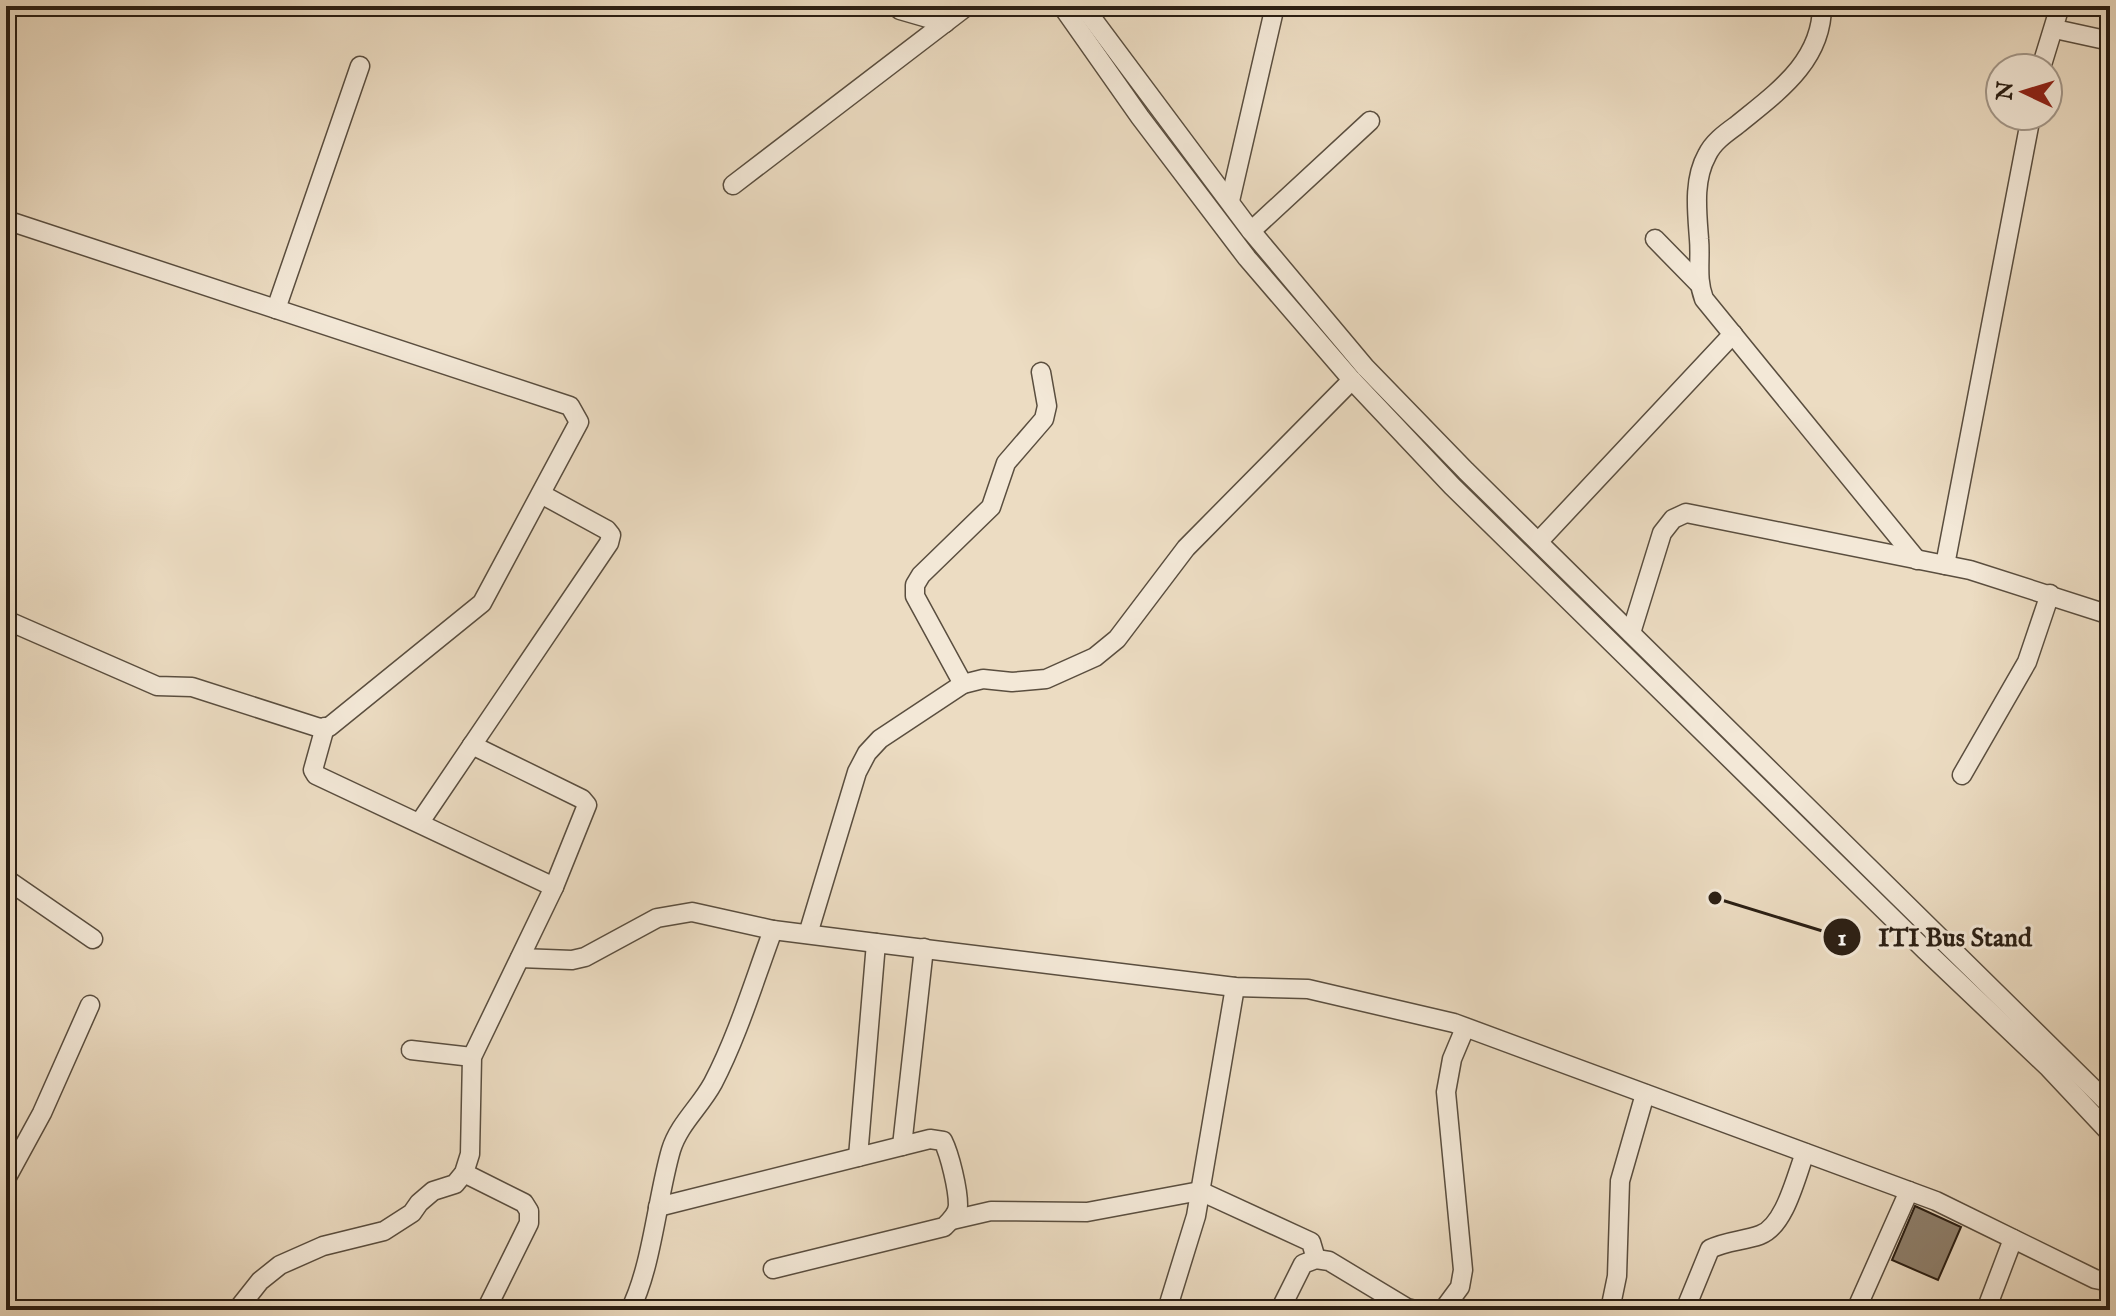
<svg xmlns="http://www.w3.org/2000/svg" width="2116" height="1316" viewBox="0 0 2116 1316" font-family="'IM FELL English',serif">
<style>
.building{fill:#8f816e;stroke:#2a1e13;stroke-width:2}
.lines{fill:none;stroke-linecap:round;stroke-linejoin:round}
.minor-casing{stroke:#5a4e3f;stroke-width:21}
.minor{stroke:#f3e8d7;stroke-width:18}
.leader{fill:none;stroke:#2a1e13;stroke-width:3}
.callout-dot{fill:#2a1e13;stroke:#f3e8d7;stroke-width:3}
.mark-label{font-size:24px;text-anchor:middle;font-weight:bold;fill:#fff}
.callout-label{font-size:26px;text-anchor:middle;font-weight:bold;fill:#2a1e13;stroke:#f3e8d7;stroke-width:6;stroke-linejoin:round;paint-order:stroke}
</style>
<rect width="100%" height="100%" fill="#ecdcc2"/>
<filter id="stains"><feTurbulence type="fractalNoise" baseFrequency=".0025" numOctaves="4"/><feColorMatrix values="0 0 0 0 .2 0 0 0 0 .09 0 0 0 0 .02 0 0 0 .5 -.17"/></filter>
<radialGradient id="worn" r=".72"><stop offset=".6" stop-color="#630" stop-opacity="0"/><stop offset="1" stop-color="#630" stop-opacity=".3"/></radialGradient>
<!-- building -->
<polygon class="building" points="1915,1206 1961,1227 1938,1280 1892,1260"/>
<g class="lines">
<!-- minor casing -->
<g class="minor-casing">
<g id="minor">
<polyline points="896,6 900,10 945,23"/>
<polyline points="1062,6 1140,117 1247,258 1352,380 1452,486 1925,950 2049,1068 2110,1133"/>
<polyline points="1083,6 1251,231 1365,367 1466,471 2110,1105"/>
<path d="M1822 6C1822 62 1776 93 1737 125 1726 133 1713 142 1707 155 1693 180 1697 211 1699 239 1701 260 1696 278 1704 299L1917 560"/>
<polyline points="2055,29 2110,41"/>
<polyline points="2041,68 2060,6"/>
<polyline points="733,185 967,6"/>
<polyline points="1230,201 1275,6"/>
<polyline points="6,220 570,406 579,422 482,603 329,727 320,728 192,687 157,686 6,620"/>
<polyline points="1251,231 1370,121"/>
<polyline points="1655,239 1698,283"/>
<polyline points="276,309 360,66"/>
<polyline points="1539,541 1733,334"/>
<polyline points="1945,565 2031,116"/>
<polyline points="1631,633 1662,533 1673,519 1686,513 1970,570 2110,615"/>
<polyline points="963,684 915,596 915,585 921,575 991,507 1006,463 1044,419 1047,406 1041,372"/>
<polyline points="325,727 313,770 316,775 554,887"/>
<polyline points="1962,775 2027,662 2050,594"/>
<polyline points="420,822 609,543 611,535 607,530 541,494"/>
<polyline points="6,879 93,939"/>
<polyline points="808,934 857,772 867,753 880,739 963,684 983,679 1012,682 1046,679 1095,657 1117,639 1186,548 1352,380"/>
<polyline points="520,958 572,960 585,957 657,918 692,912 773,930 876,943 1235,987 1308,989 1454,1023 1936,1201 2095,1279 2110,1282"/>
<polyline points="411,1050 472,1057"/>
<polyline points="902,1146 924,948"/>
<polyline points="858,1157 876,943"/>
<polyline points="464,1173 524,1203 529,1211 529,1223 486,1310"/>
<polyline points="6,1179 42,1113 90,1005"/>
<path d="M658 1207 930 1139 943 1141C950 1155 958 1189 958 1205 958 1214 950 1221 944 1227L773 1269"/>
<polyline points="952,1220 991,1211 1087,1212 1200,1191 1311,1242 1316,1259"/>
<polyline points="237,1310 260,1281 280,1265 323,1246 384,1231 412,1213 419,1203 433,1191 455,1184 464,1173 470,1154 472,1057 554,887 587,805 582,799 472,745"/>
<path d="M630 1310C652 1267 657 1198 671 1150 679 1124 700 1107 713 1083 738 1035 754 981 773 930"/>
<polyline points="1167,1310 1196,1216 1235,987"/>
<polyline points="1280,1310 1303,1264 1316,1259 1329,1261 1407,1308 1415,1310"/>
<polyline points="1443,1310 1460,1287 1463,1270 1446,1092 1452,1059 1465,1028"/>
<polyline points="1610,1310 1617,1276 1620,1181 1645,1094"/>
<path d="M1685 1310 1710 1249C1726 1241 1743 1241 1760 1235 1785 1226 1796 1176 1805 1153"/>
<polyline points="1856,1310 1909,1191"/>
<polyline points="1986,1310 2013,1239"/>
</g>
</g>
<!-- minor -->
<use href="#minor" class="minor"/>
</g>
<!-- callouts -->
<path class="leader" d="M1715 898L1842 937"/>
<g class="callout-dot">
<circle cx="1715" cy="898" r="8"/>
<circle cx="1842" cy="937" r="20"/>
</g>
<g class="mark-label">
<text x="1842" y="945">1</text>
</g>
<g class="callout-label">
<text x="1955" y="946">ITI Bus Stand</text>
</g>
<!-- margin -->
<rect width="2116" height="1316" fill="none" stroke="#ecdcc2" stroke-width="32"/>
<rect x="8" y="8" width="2100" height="1300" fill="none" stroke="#2a1e13" stroke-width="4"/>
<rect x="16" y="16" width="2084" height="1284" fill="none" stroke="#2a1e13" stroke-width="2"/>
<!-- north arrow -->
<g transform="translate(2024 92) rotate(274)"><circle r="38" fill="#f3e8d7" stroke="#a39789" stroke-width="2"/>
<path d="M0-6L14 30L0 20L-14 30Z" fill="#8f2418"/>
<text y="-12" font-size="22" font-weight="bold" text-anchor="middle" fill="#2a1e13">N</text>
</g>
<rect width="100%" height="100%" filter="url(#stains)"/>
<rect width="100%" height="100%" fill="url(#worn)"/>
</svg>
